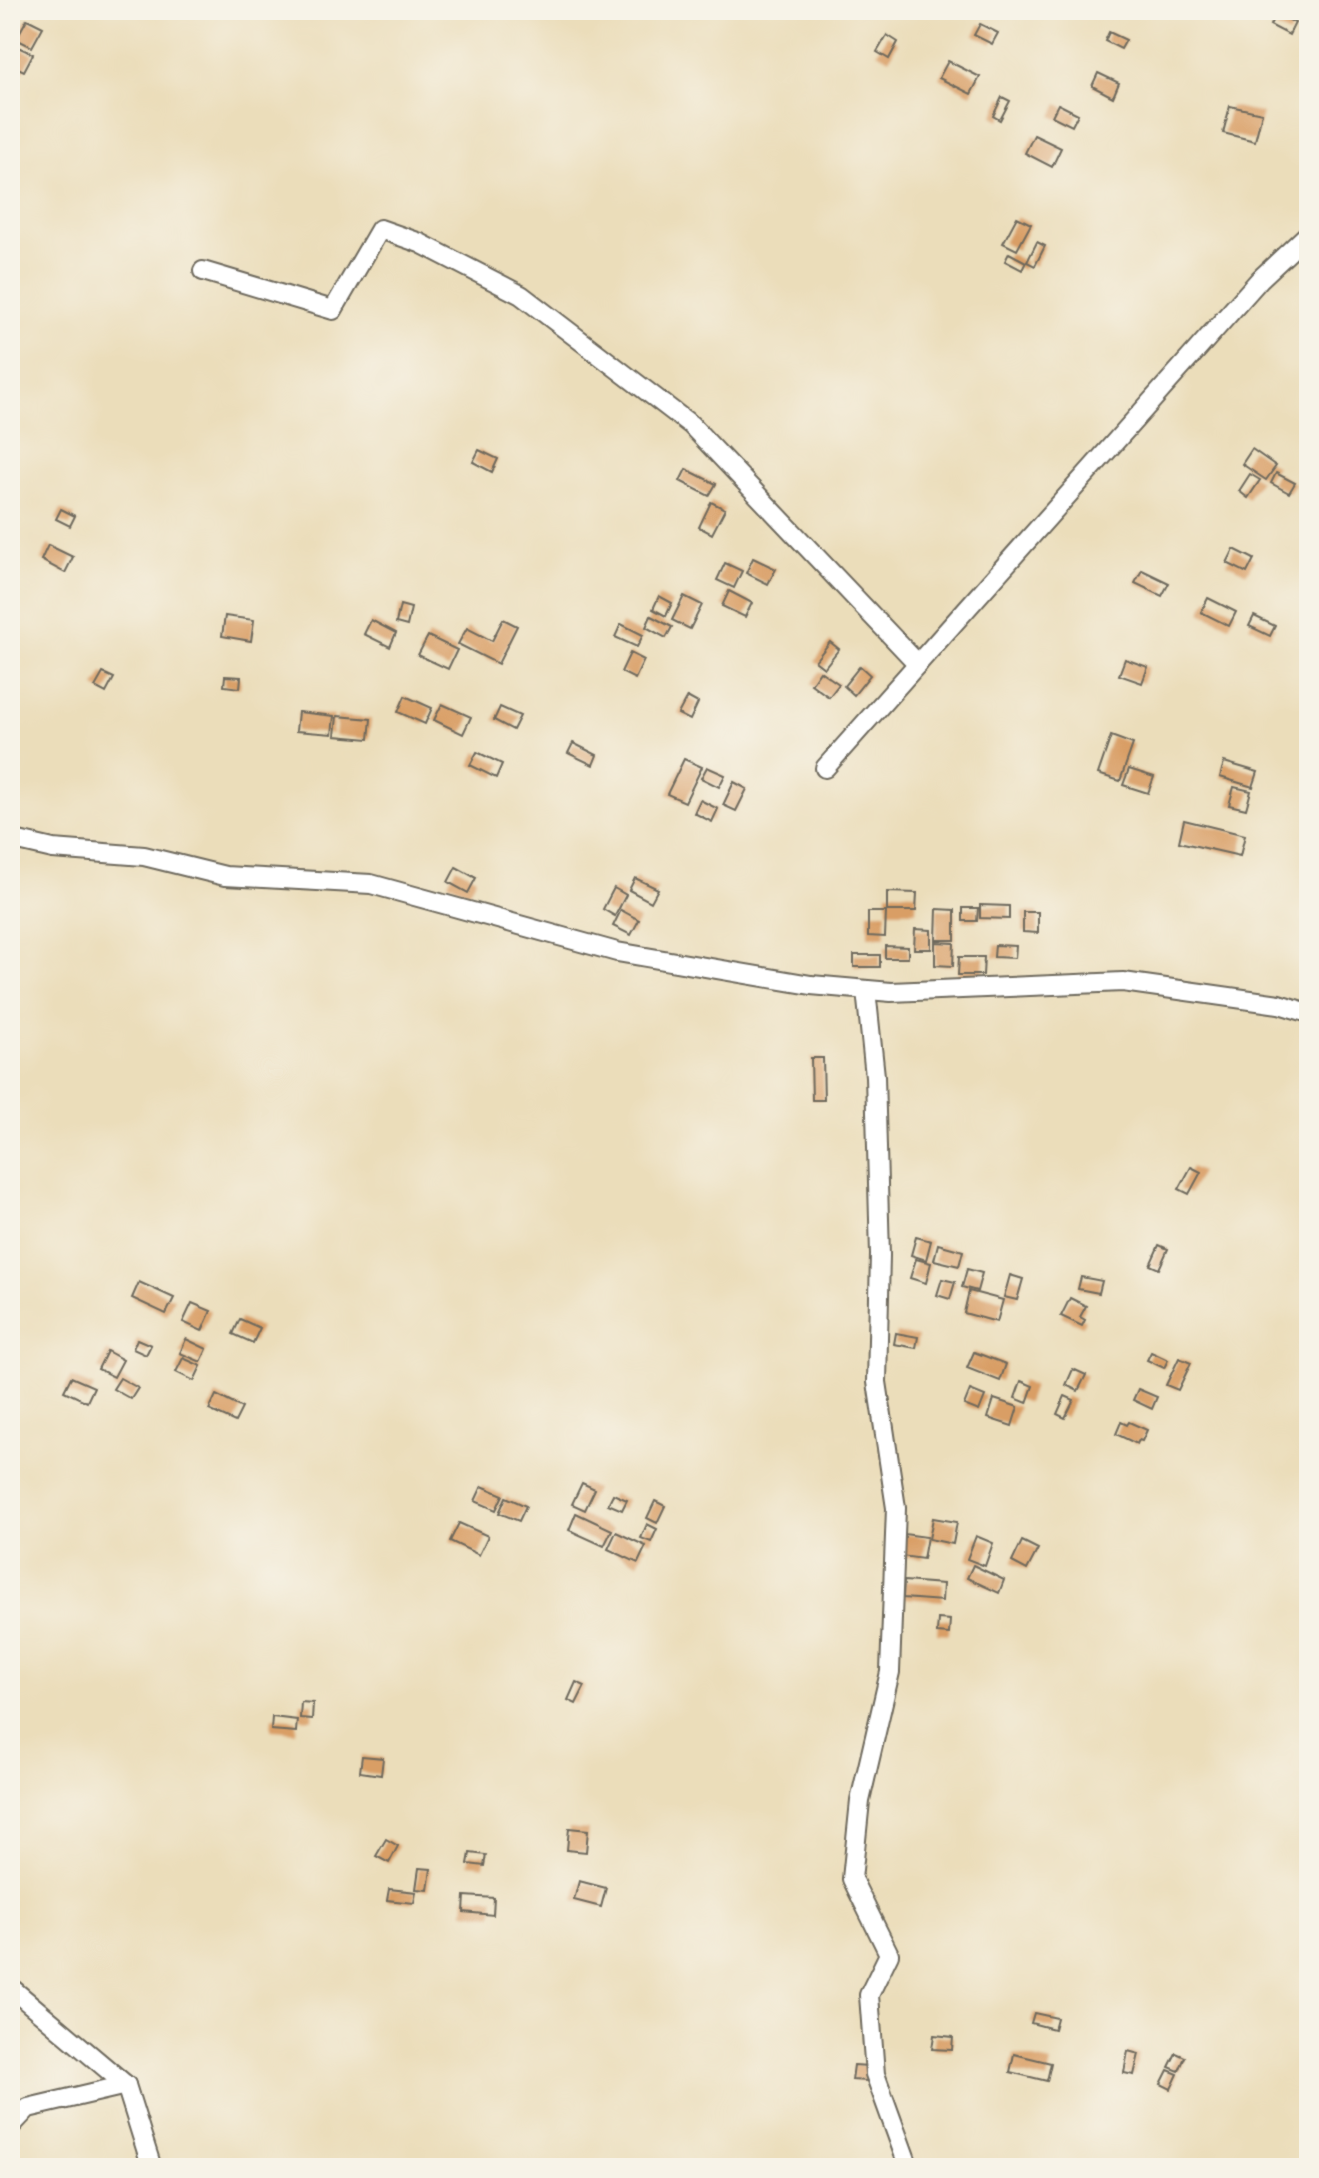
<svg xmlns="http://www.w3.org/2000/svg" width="1319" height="2178" viewBox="0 0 1319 2178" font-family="Pangolin,sans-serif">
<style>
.building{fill:#d99e65}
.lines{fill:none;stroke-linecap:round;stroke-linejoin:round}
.minor-casing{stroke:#6e695d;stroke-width:22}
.minor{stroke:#fff;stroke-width:18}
</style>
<rect width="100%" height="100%" fill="#f7f3e8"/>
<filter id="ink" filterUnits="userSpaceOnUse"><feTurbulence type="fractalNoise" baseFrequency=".0125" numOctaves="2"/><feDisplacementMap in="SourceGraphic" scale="16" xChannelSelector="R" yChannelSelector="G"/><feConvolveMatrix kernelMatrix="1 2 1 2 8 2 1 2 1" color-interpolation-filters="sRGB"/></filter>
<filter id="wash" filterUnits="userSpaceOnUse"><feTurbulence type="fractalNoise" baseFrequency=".006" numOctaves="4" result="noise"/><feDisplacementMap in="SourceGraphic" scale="32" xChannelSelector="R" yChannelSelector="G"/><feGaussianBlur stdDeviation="1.8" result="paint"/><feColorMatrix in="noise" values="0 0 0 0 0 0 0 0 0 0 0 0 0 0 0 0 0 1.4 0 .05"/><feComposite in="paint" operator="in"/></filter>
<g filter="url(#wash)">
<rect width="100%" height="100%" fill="#ebddba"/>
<g id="blocks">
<!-- building -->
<g class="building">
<polygon points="1276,13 1295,23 1289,35 1270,25"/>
<polygon points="27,19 43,27 32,47 16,39"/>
<polygon points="980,24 998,33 992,44 974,35"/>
<polygon points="1109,32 1126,40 1121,49 1105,41"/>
<polygon points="887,35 898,42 889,59 877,52"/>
<polygon points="18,47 33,54 24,71 10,64"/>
<polygon points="948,61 980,77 971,94 939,78"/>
<polygon points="1098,73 1119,83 1113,97 1092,86"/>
<polygon points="1002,97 1010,101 1000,120 993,116"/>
<polygon points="1058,104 1078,114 1072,126 1052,116"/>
<polygon points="1230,106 1262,113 1255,141 1223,133"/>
<polygon points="1034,135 1061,148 1052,167 1025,153"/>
<polygon points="1017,217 1031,224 1017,250 1003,243"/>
<polygon points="1037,242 1045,246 1035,266 1027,262"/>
<polygon points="1009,253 1026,262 1022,270 1005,261"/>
<polygon points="1252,449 1276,466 1266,480 1242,464"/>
<polygon points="479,450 498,459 492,472 473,462"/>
<polygon points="686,469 716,484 709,496 680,481"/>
<polygon points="1276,473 1295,483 1289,493 1271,483"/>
<polygon points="1250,474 1260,480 1248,498 1239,491"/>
<polygon points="711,502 725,509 712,534 699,527"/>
<polygon points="61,509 75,516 70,526 56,519"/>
<polygon points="48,545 73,557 65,573 41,560"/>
<polygon points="1234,549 1254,559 1247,573 1227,563"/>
<polygon points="753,558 776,569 768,584 746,573"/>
<polygon points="725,563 742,571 734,588 717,580"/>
<polygon points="1142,570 1169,583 1162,596 1135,583"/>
<polygon points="729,591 752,603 745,617 722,606"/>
<polygon points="659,596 672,603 666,616 653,609"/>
<polygon points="684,596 702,605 690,629 672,620"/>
<polygon points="1208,598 1236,612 1229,626 1201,612"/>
<polygon points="400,605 411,608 407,626 396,623"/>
<polygon points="225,616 254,620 251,641 222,636"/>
<polygon points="651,616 672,627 666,638 646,627"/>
<polygon points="1254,616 1275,626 1270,636 1249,626"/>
<polygon points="503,619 517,626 498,664 458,644 467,628 492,641"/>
<polygon points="371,620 396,633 390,647 364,634"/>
<polygon points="621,624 643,635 637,647 615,637"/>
<polygon points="428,636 457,650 448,669 418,655"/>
<polygon points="830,642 839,649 824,668 815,661"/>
<polygon points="630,653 644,660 635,679 621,672"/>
<polygon points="1125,659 1148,667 1142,683 1119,675"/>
<polygon points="860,666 870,675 854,695 844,686"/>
<polygon points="820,671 839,684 829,697 811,684"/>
<polygon points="103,673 114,678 106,693 95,687"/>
<polygon points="225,676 241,677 240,688 224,686"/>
<polygon points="405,696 432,708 425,724 398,712"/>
<polygon points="687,697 698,703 690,720 678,714"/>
<polygon points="442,704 471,717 463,734 434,720"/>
<polygon points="500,707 520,716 513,730 494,720"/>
<polygon points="298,712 334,716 332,734 296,731"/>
<polygon points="337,716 371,719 369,739 335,736"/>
<polygon points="1111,736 1133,744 1120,781 1098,774"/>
<polygon points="573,743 597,755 593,765 568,753"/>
<polygon points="477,752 502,764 496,778 470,765"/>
<polygon points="684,759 702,767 685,802 667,794"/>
<polygon points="1224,762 1258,772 1253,787 1220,777"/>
<polygon points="707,767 725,775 719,787 701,778"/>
<polygon points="1129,769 1154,777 1148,793 1123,785"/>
<polygon points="734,782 747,789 736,811 723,805"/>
<polygon points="1234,787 1251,791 1246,809 1229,805"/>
<polygon points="700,800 718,809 712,822 694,813"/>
<polygon points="1184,820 1245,835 1240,856 1179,842"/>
<polygon points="456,867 476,878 468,893 448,882"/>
<polygon points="635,878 658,889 651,902 629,890"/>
<polygon points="614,888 626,895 615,916 603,909"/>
<polygon points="887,892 917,893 916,911 887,911"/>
<polygon points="980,905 1009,906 1009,919 980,918"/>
<polygon points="963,908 978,908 977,921 963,921"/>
<polygon points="937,909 955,910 955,940 936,940"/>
<polygon points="621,910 639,920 631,935 613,926"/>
<polygon points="868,912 886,912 885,937 868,936"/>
<polygon points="1023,912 1038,912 1038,933 1023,932"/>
<polygon points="915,929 931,930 931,949 914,949"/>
<polygon points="935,942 954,943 953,966 935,965"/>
<polygon points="995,945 1016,946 1015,958 994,957"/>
<polygon points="885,946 908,947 908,958 885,958"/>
<rect x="854" y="955" width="26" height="12"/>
<polygon points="959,957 984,957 983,975 958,975"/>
<polygon points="811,1058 823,1058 824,1100 812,1100"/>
<polygon points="1191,1167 1201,1172 1189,1194 1179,1189"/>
<polygon points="916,1237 931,1241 926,1260 911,1255"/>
<polygon points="938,1244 963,1251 959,1266 934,1260"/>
<polygon points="1159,1245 1168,1249 1159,1269 1150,1265"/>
<polygon points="916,1259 931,1263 926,1283 910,1278"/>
<polygon points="967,1269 982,1273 977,1291 962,1287"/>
<polygon points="1010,1275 1023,1279 1017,1300 1004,1297"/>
<polygon points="1081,1277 1102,1281 1099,1293 1078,1289"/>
<polygon points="942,1279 955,1282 950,1299 937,1295"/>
<polygon points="139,1282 174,1298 166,1314 132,1298"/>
<polygon points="969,1291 1003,1300 997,1322 964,1313"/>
<polygon points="1070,1298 1086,1306 1080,1317 1085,1320 1082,1326 1061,1316"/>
<polygon points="192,1303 211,1311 202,1331 183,1322"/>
<polygon points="240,1319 260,1328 253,1343 233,1334"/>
<polygon points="896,1333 918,1337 916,1348 894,1344"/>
<polygon points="137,1339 151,1345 146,1355 133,1349"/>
<polygon points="186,1339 207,1349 201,1362 180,1353"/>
<polygon points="107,1351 123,1360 114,1377 98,1369"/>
<polygon points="974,1352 1006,1364 1000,1381 967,1368"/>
<polygon points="1151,1352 1168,1360 1164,1368 1147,1360"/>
<polygon points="183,1358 201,1366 194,1381 176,1372"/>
<polygon points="1179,1358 1191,1363 1178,1390 1166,1385"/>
<polygon points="1073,1369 1086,1375 1078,1391 1066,1385"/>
<polygon points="71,1377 94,1387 87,1402 64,1391"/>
<polygon points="120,1378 138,1388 131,1399 113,1389"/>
<polygon points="1021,1381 1033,1386 1027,1403 1015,1398"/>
<polygon points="1138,1389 1157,1397 1152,1409 1133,1400"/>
<polygon points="970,1390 985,1396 979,1411 964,1405"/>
<polygon points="216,1395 242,1408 235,1422 209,1410"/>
<polygon points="1065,1396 1074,1400 1065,1418 1057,1414"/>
<polygon points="994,1399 1018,1407 1012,1426 988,1418"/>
<polygon points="1121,1422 1127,1425 1129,1422 1147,1430 1142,1441 1139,1440 1137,1444 1116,1434"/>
<polygon points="582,1483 595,1489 585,1510 572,1504"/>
<polygon points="482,1486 503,1495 496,1510 475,1501"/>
<polygon points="613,1494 627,1500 622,1510 608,1504"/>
<polygon points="506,1497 526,1506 519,1521 499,1513"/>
<polygon points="655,1501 665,1506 657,1523 647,1518"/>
<polygon points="576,1513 612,1530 604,1546 569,1530"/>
<polygon points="933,1518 957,1522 953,1544 929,1539"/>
<polygon points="459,1523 488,1536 479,1555 450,1541"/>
<polygon points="647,1524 657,1529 651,1542 641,1538"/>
<polygon points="616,1532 646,1546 638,1563 608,1549"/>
<polygon points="904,1534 927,1537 923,1559 901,1556"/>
<polygon points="976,1536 993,1543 985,1566 967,1559"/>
<polygon points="1022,1541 1038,1549 1027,1570 1012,1562"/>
<polygon points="973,1565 1004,1580 999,1593 967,1578"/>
<polygon points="904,1581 943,1584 942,1601 903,1598"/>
<polygon points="938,1619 950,1620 949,1634 937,1633"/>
<polygon points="576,1682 585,1686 576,1704 568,1700"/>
<polygon points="301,1702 313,1703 312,1719 300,1718"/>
<polygon points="272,1717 297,1720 296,1732 271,1730"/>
<polygon points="362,1756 383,1758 381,1775 360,1772"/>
<polygon points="569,1828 588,1830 586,1852 567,1850"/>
<polygon points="386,1839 398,1846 389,1863 376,1856"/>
<polygon points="470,1853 486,1855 484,1866 468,1864"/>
<polygon points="419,1868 431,1869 428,1890 416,1889"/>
<polygon points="579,1881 606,1888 601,1907 574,1900"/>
<polygon points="389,1889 416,1892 414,1903 387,1900"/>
<polygon points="465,1896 494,1898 493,1915 464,1912"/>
<polygon points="1034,2013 1057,2018 1054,2029 1031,2023"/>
<polygon points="934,2035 953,2037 952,2050 932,2049"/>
<polygon points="1128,2051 1139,2054 1134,2075 1124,2073"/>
<polygon points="1176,2053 1185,2057 1179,2071 1169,2067"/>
<polygon points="1014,2054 1051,2063 1047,2081 1010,2072"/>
<polygon points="854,2065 868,2066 867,2081 852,2080"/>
<polygon points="1168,2070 1178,2074 1171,2089 1161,2084"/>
</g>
</g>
</g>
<g filter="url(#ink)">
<use href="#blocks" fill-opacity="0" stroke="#6e695d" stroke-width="2"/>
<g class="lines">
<!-- minor casing -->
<g class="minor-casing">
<g id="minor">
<polyline points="203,271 333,310 380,229 420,243 521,295 691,425 918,664"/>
<polyline points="825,768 1260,279 1309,233"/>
<polyline points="10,839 53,849 144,856 225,876 371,884 617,952 811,985 891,992 1123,982 1279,1004 1309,1013"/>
<polyline points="866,990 875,1076 880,1255 877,1382 896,1508 890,1672 860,1801 852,1879 889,1954 869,1995 875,2074 909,2168"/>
<polyline points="10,1987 126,2085 152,2168"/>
<polyline points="10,2127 28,2108 126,2085"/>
</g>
</g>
<!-- minor -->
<use href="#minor" class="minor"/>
</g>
</g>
<!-- margin -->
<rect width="1319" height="2178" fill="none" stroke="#f7f3e8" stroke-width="40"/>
</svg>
